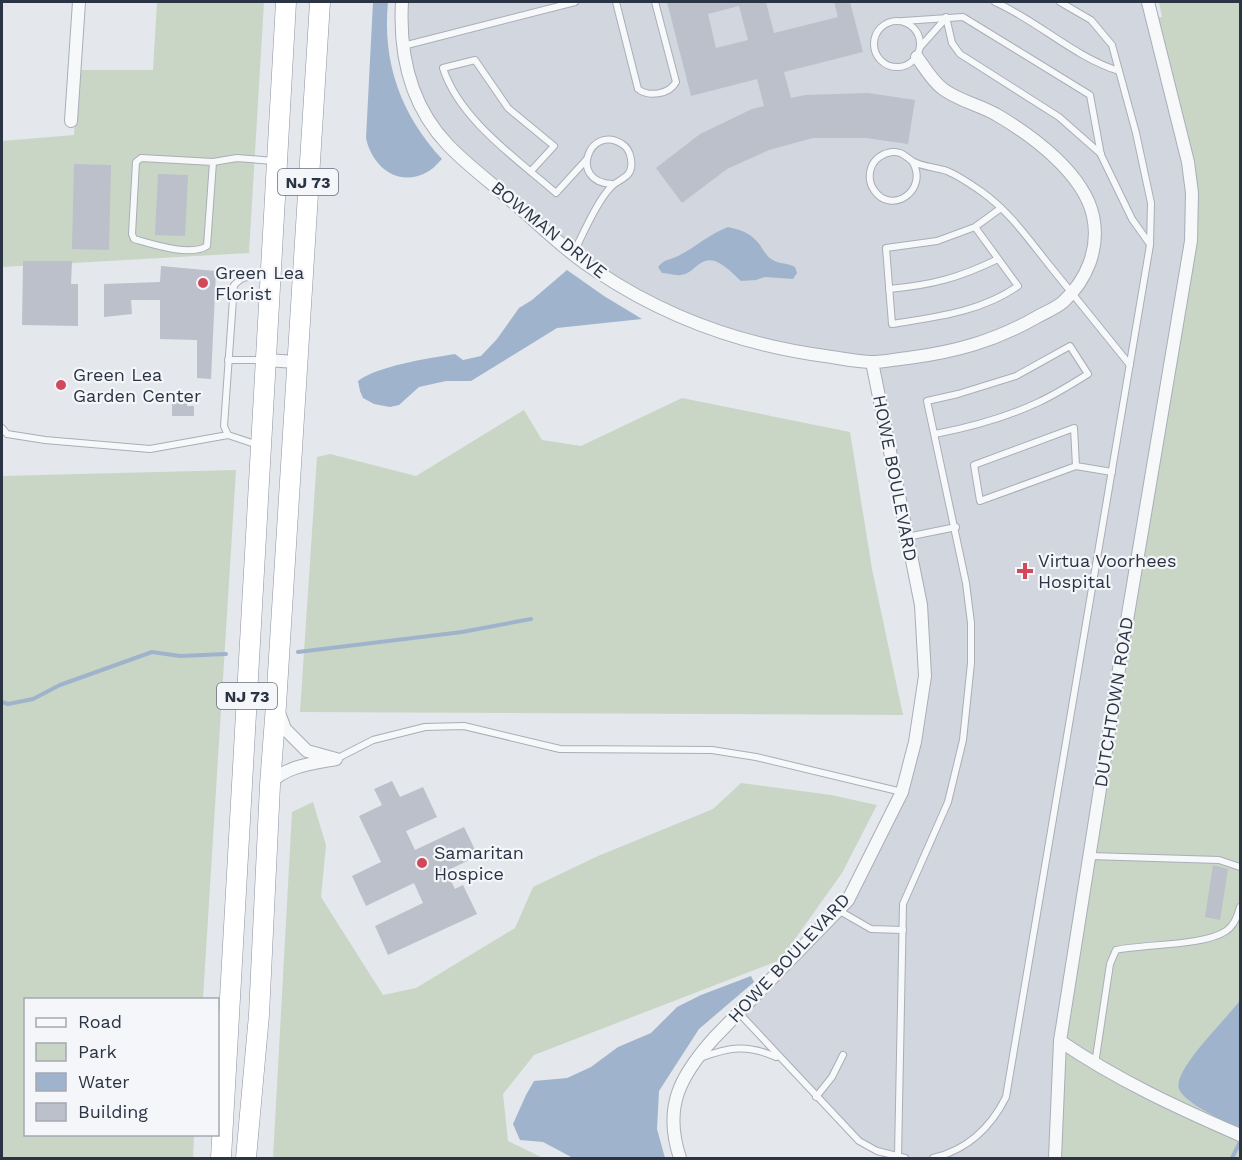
<svg xmlns="http://www.w3.org/2000/svg" width="1242" height="1160" viewBox="0 0 1242 1160" font-family="'Work Sans',sans-serif">
<style>
.built{fill:#d2d6de}
.green{fill:#c9d6c5}
.water{fill:#9fb4cc}
.lines{fill:none;stroke-linecap:round;stroke-linejoin:round}
.stream{stroke:#9fb4cc;stroke-width:4}
.building{fill:#bbc0ca;fill-rule:evenodd}
.service-casing{stroke:#a9aeb7;stroke-width:8}
.minor-casing{stroke:#a9aeb7;stroke-width:14}
.trunk-casing{stroke:#8b94a3;stroke-width:21}
.service{stroke:#f7f8fa;stroke-width:6}
.minor{stroke:#f7f8fa;stroke-width:12}
.trunk{stroke:#fff;stroke-width:20}
.poi-dot{fill:#d1495b;stroke:#f4f6f9;stroke-width:2}
.labels{text-anchor:middle;stroke-width:4.5;stroke-linejoin:round;paint-order:stroke}
.shield{fill:#f4f6f9;stroke:#676e7b;stroke-width:1.5}
.shield-label{font-size:16px;font-weight:bold;fill:#2b3445}
.street-label{font-size:18px;fill:#2b3445;stroke:#f4f6f9}
.poi-label{font-size:18px;fill:#2b3445;stroke:#f4f6f9;text-anchor:start}
</style>
<rect width="100%" height="100%" fill="#e4e7ec"/>
<!-- built -->
<polygon class="built" points="402,2 1148,2 1192,193 1055,1158 905,1158 868,1147 739,1013 848,900 902,792 925,676 921,605 872,362 751,343 596,272 447,144 413,89"/>
<!-- green -->
<g class="green">
<polygon points="157,2 264,2 249,253 2,267 2,141 74,135 78,70 153,70"/>
<polygon points="1159,2 1240,2 1240,1158 1055,1158 1060,1041 1192,193 1152,18 1162,17"/>
<polygon points="682,398 850,432 872,569 903,715 300,712 317,457 330,454 416,476 524,410 542,440 581,446"/>
<polygon points="236,470 203,999 26,1000 26,1134 194,1135 193,1158 2,1158 2,476"/>
<polygon points="741,783 831,795 877,805 842,873 780,960 534,1055 503,1094 508,1141 543,1158 273,1158 292,812 313,802 326,845 321,897 383,995 416,988 515,928 533,887 598,856 713,809"/>
</g>
<!-- water -->
<g class="water">
<path d="M373 2H388C382 62 401 115 442 159 438 163 433 169 429 171 399 189 372 167 366 138Z"/>
<path d="M728 227C742 230 752 234 760 245 764 251 767 257 773 260 779 264 788 263 795 267L797 273 793 279 765 277 756 280 741 281C731 272 715 253 701 263 694 267 690 274 681 275 675 276 667 273 662 273L658 267C664 259 670 260 678 256 696 247 709 234 728 227Z"/>
<path d="M567 270 604 296 642 319 557 328 471 381H446L419 387 399 405 390 407 374 404 363 398 360 391 358 381C377 366 430 358 455 354L463 360 481 356 497 339 519 308 532 300Z"/>
<polygon points="751,976 754,982 699,1029 659,1091 657,1129 665,1158 573,1158 543,1142 520,1140 513,1124 526,1095 534,1081 567,1078 591,1067 618,1047 651,1033 677,1007 701,995"/>
<path d="M1240 1000V1129C1227 1122 1185 1104 1179 1089 1172 1070 1229 1017 1240 1000Z"/>
</g>
<g class="lines">
<!-- stream -->
<g class="stream">
<polyline points="298,652 462,632 531,619"/>
<polyline points="2,702 8,704 33,699 60,685 152,652 180,656 226,654"/>
<polyline points="1232,1158 1240,1142"/>
</g>
</g>
<!-- building -->
<g class="building">
<path d="M667 2H766L774 33 838 17 834 2H850L863 52 784 72 791 98 805 95 868 93 915 100 908 144 866 138H813L769 150 727 169 682 203 656 168 700 134 752 109 764 106 757 79 691 96ZM739 6 748 40 716 48 708 14Z"/>
<polygon points="74,164 111,165 109,250 72,249"/>
<polygon points="158,174 188,175 185,236 155,235"/>
<polygon points="23,261 72,261 71,284 78,284 78,326 22,325"/>
<polygon points="161,266 216,271 211,379 197,378 197,340 160,339 160,300 131,300 132,314 104,317 104,284 160,282"/>
<polygon points="172,394 187,395 187,406 194,406 194,416 172,416"/>
<polygon points="392,781 400,797 423,787 437,817 406,831 415,850 464,827 478,856 446,871 455,889 463,885 477,914 388,955 375,926 423,903 414,883 366,906 352,876 381,862 359,816 382,805 374,789"/>
<polygon points="1213,865 1228,869 1220,920 1205,917"/>
</g>
<g class="lines">
<!-- service casing -->
<g class="service-casing">
<g id="service">
<path d="M616 2 638 89C648 97 669 95 676 82L655 2"/>
<path d="M995 2C1038 21 1074 57 1119 71"/>
<polyline points="946,17 952,43 960,54 1059,117 1101,154"/>
<circle cx="897" cy="44" r="23"/>
<polyline points="903,21 963,17 1090,95 1101,155 1132,219 1149,243"/>
<polyline points="403,46 575,2"/>
<polyline points="921,46 946,18"/>
<path d="M912 161C930 190 891 216 874 190 869 183 869 175 871 168 874 159 883 153 892 152 901 151 905 156 912 161 922 167 936 167 947 171 959 176 972 185 982 192 1010 212 1029 240 1050 266 1077 299 1103 332 1130 365"/>
<path d="M213 162 207 246C190 257 152 244 134 239L132 234 136 162 141 158 213 162 237 158 274 161"/>
<path d="M531 171 554 146 508 108 475 60 443 68C459 119 517 159 556 193L587 159"/>
<path d="M975 227 1018 286C981 312 936 317 892 324L886 248 937 241 975 227 1001 208"/>
<path d="M573 254C582 236 598 199 612 186 620 178 634 178 631 159 630 153 627 147 622 144 590 123 567 182 612 184"/>
<path d="M889 289C932 285 959 278 998 259"/>
<polyline points="228,360 264,360"/>
<polyline points="2,428 7,434 45,440 150,449 228,435"/>
<polyline points="258,445 228,435 224,426 234,285 241,279 268,270"/>
<polyline points="1076,466 1074,428 974,465 980,501 1076,466 1112,472"/>
<polyline points="907,537 956,527"/>
<polyline points="336,759 373,740 425,727 464,726 560,749 712,750 756,757 902,792"/>
<polyline points="1090,856 1219,860 1240,867"/>
<polyline points="838,910 871,929 903,930"/>
<polyline points="739,1013 859,1141 877,1151 905,1158"/>
<path d="M700 1058C729 1047 747 1044 776 1057"/>
<path d="M1095 1064 1110 964 1116 950C1144 944 1204 946 1226 931 1234 926 1238 915 1240 907"/>
<polyline points="816,1097 832,1077 843,1055"/>
<path d="M898 1156 903 904 948 802 963 740 971 663V623L966 583 927 401 958 394 1016 376 1070 346 1088 374C1072 384 1056 394 1039 402 1005 418 971 427 935 434"/>
<path d="M933 1158C967 1150 990 1129 1006 1097L1150 245 1151 203 1136 133 1112 45 1091 20 1060 2"/>
</g>
</g>
<!-- minor casing -->
<g class="minor-casing">
<g id="minor">
<path d="M402 2C399 54 410 105 448 145 468 166 493 184 515 204 542 227 568 253 598 272 667 318 743 345 825 356 840 358 857 362 872 362 884 362 896 359 908 358 955 352 995 341 1037 317 1046 312 1056 308 1063 302 1087 280 1100 248 1093 216 1084 174 1033 136 997 115 980 105 959 101 943 89 932 81 925 68 917 57"/>
<polyline points="71,121 79,2"/>
<polyline points="266,360 296,362"/>
<path d="M270 784C284 766 315 763 336 759L307 751 285 729 278 710"/>
<path d="M1060 1041C1117 1080 1178 1108 1240 1135"/>
<path d="M680 1158C663 1107 680 1076 714 1038L848 900 902 792 915 742 925 676 921 605 872 362"/>
<polyline points="1055,1158 1060,1041 1123,644 1191,241 1192,193 1188,162 1148,2"/>
</g>
</g>
<!-- trunk casing -->
<g class="trunk-casing">
<g id="trunk">
<polyline points="221,1158 286,2"/>
<polyline points="246,1158 259,1015 270,785 276,705 320,2"/>
</g>
</g>
<!-- service -->
<use href="#service" class="service"/>
<!-- minor -->
<use href="#minor" class="minor"/>
<!-- trunk -->
<use href="#trunk" class="trunk"/>
</g>
<!-- markers -->
<g class="poi-dot">
<circle cx="203" cy="283" r="6"/>
<circle cx="61" cy="385" r="6"/>
<path d="M1022 562h6v6h6v6h-6v6h-6v-6h-6v-6h6z"/>
<circle cx="422" cy="863" r="6"/>
</g>
<g class="labels">
<!-- shield labels -->
<g class="shield">
<rect x="278" y="169" width="60" height="26" rx="4.5"/>
<rect x="217" y="683" width="60" height="26" rx="4.5"/>
</g>
<g class="shield-label">
<text x="308" y="188">NJ 73</text>
<text x="247" y="702">NJ 73</text>
</g>
<!-- street labels -->
<g class="street-label">
<text transform="translate(549 230) rotate(39)" y="6">BOWMAN DRIVE</text>
<text transform="translate(895 478) rotate(79)" y="6">HOWE BOULEVARD</text>
<text transform="translate(1114 702) rotate(-81)" y="6">DUTCHTOWN ROAD</text>
<text transform="translate(789 958) rotate(-47)" y="6">HOWE BOULEVARD</text>
</g>
<!-- poi labels -->
<g class="poi-label">
<text x="215" y="279">Green Lea<tspan x="215" dy="21">Florist</tspan></text>
<text x="73" y="381">Green Lea<tspan x="73" dy="21">Garden Center</tspan></text>
<text x="1038" y="567">Virtua Voorhees<tspan x="1038" dy="21">Hospital</tspan></text>
<text x="434" y="859">Samaritan<tspan x="434" dy="21">Hospice</tspan></text>
</g>
</g>
<!-- border -->
<rect width="1242" height="1160" fill="none" stroke="#2b3445" stroke-width="6"/>
<!-- legend -->
<rect x="24" y="998" width="195" height="138" fill="#f4f6f9" stroke="#a4a8b1" stroke-width="1.5"/>
<rect x="36" y="1018" width="30" height="9" fill="#f7f8fa" stroke="#a4a8b1" stroke-width="1.5"/>
<text x="78" y="1028" font-size="18" fill="#2b3445">Road</text>
<rect x="36" y="1043" width="30" height="18" fill="#c9d6c5" stroke="#a4a8b1" stroke-width="1.5"/>
<text x="78" y="1058" font-size="18" fill="#2b3445">Park</text>
<rect x="36" y="1073" width="30" height="18" fill="#9fb4cc" stroke="#a4a8b1" stroke-width="1.5"/>
<text x="78" y="1088" font-size="18" fill="#2b3445">Water</text>
<rect x="36" y="1103" width="30" height="18" fill="#bbc0ca" stroke="#a4a8b1" stroke-width="1.5"/>
<text x="78" y="1118" font-size="18" fill="#2b3445">Building</text>
</svg>
